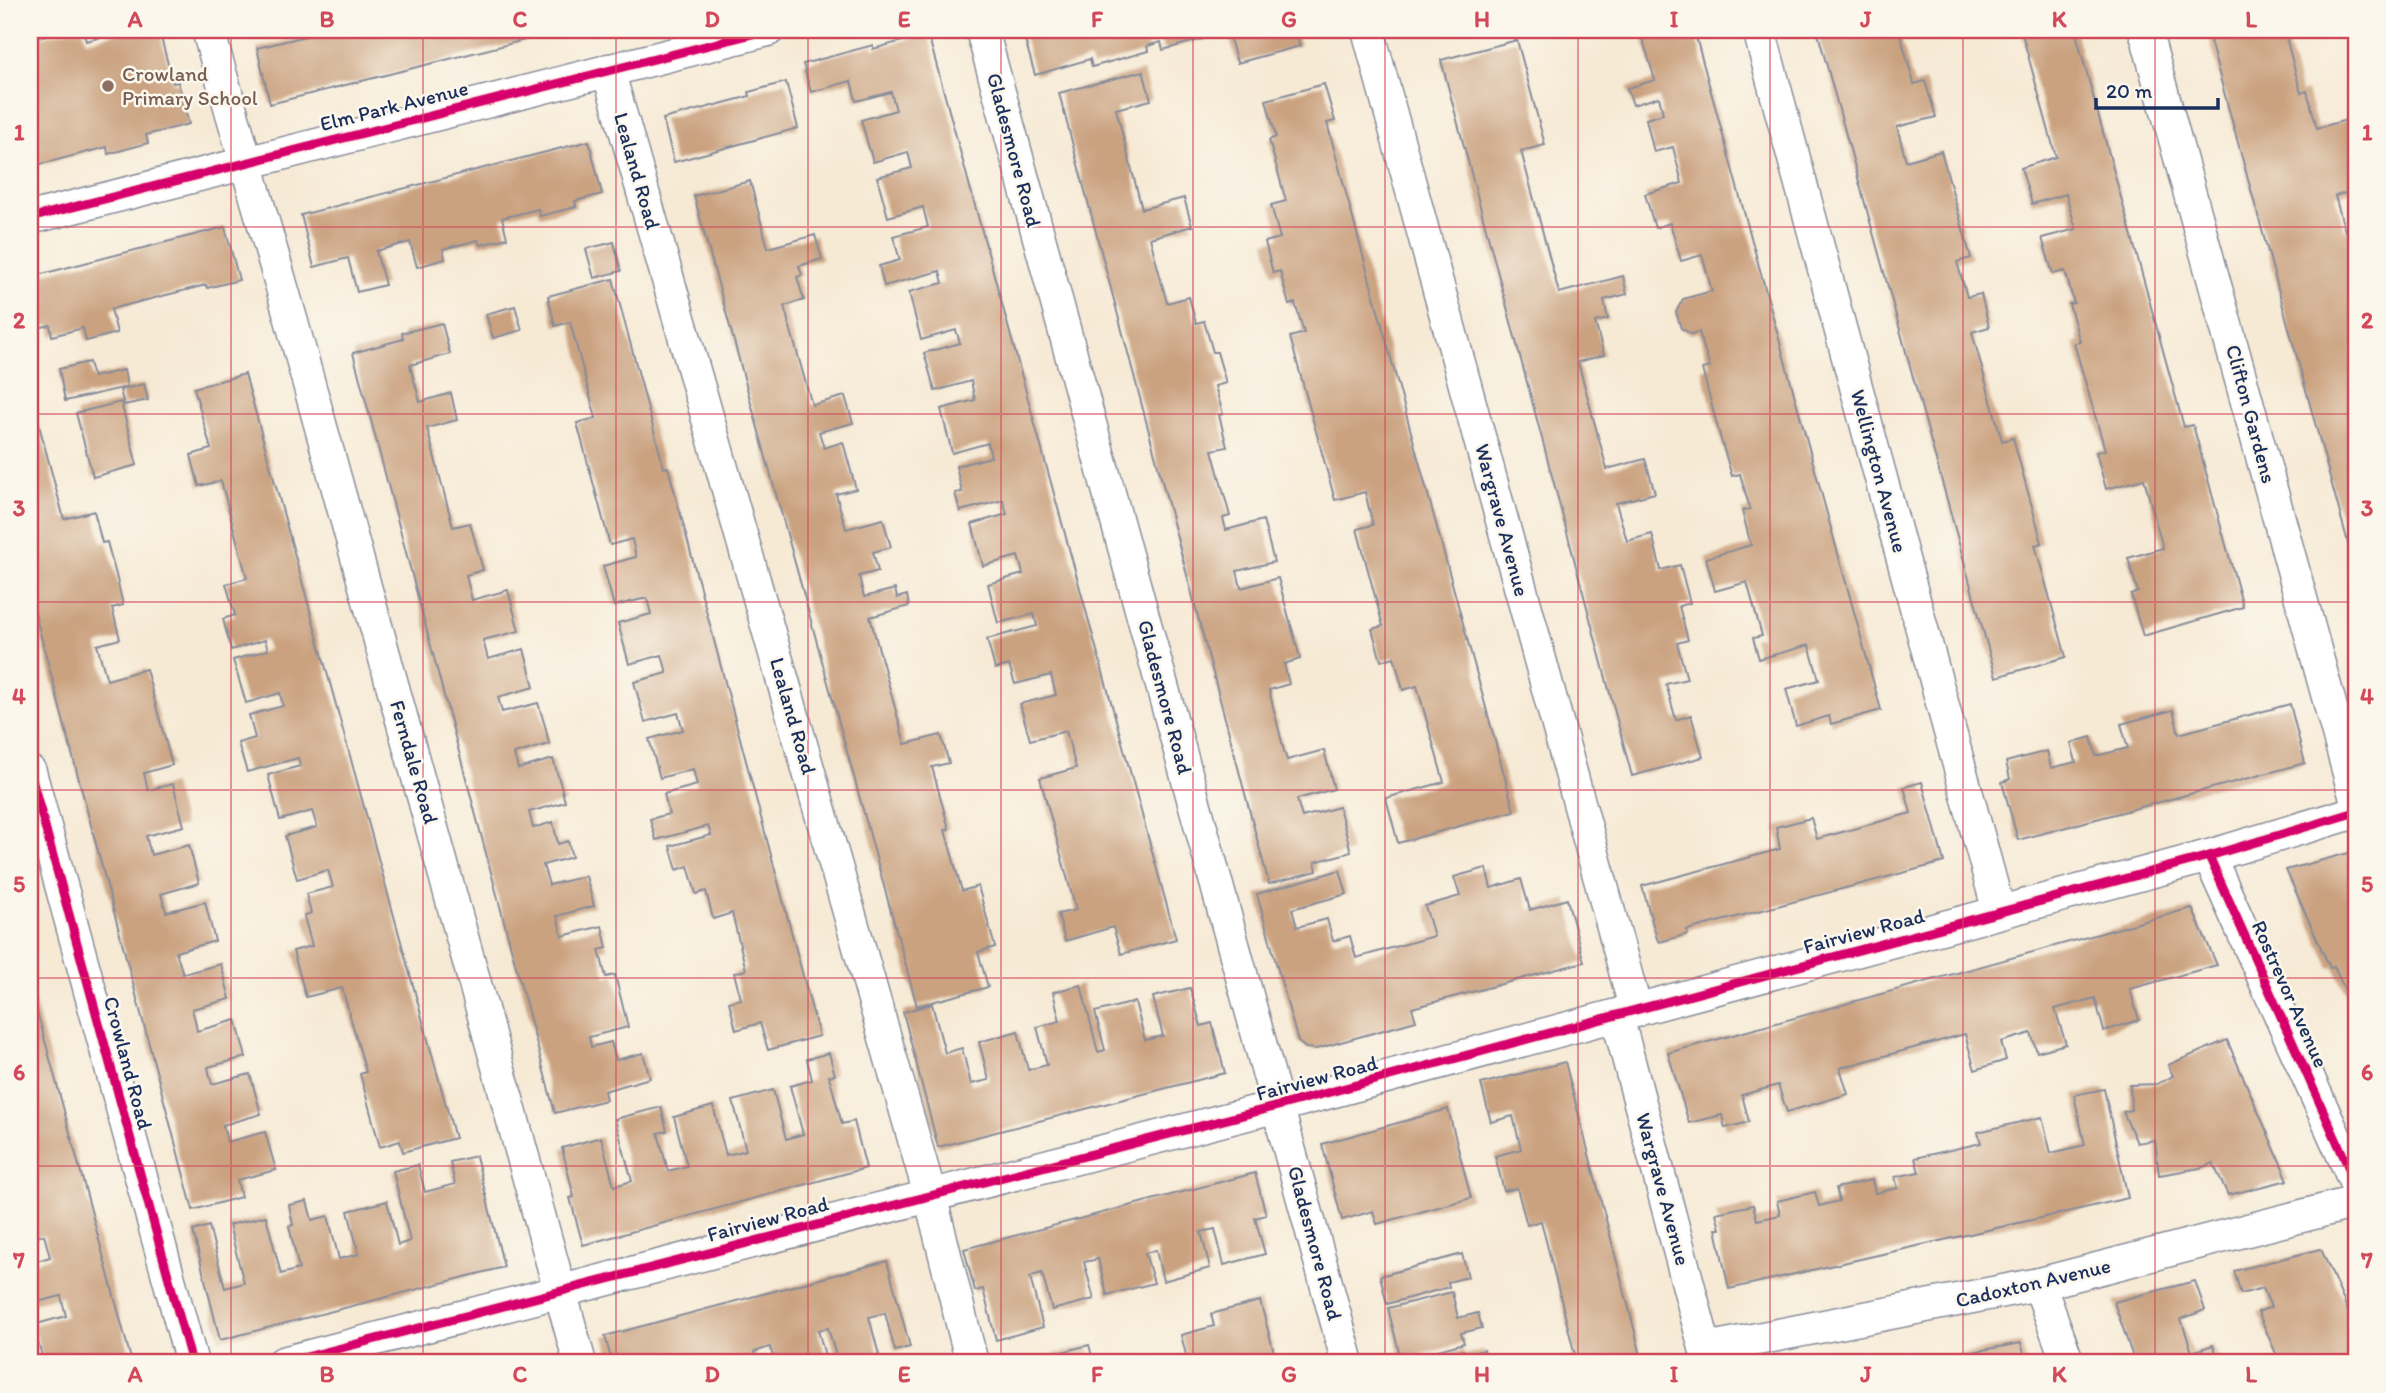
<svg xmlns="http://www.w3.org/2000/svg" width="2386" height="1393" viewBox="0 0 2386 1393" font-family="Itim,sans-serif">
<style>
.building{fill:#caa280}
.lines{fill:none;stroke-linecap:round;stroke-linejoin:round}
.minor-casing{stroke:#888c9a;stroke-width:35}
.minor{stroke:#fff;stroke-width:32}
.cycleway-casing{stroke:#fbf7ec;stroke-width:13}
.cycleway{stroke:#d6006c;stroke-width:9}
.grid{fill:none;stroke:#d1495b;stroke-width:2;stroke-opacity:0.55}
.education-dot{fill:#8d6e63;stroke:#fbf7ec;stroke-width:2.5}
.labels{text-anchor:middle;stroke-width:5;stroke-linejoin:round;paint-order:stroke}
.education-label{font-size:21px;fill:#785e54;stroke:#fbf7ec;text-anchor:start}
.street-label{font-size:21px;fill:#1b2f5e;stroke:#fbf7ec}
.neatline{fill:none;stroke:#d1495b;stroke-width:2.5}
.grid-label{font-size:23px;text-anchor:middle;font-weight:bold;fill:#d1495b}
</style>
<rect width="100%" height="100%" fill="#fbf7ec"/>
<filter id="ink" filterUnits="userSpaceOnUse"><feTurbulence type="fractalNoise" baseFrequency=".0143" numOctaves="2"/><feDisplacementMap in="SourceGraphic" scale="14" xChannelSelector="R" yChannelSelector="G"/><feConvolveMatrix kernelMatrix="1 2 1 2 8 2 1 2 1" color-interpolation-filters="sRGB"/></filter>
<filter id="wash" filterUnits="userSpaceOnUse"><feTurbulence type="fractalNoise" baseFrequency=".00686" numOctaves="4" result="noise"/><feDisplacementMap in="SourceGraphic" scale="28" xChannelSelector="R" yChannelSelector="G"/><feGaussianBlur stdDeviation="1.57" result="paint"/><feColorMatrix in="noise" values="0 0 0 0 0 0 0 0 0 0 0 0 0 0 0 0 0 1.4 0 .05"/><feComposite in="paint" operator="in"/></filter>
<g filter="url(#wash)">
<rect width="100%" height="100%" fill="#f6ead5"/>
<g id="blocks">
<!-- building -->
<g class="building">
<polygon points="70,30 83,30 86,41 129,30 159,30 173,83 178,82 189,124 146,135 148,143 108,154 107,147 30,167 30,40"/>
<polygon points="321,30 556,30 557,32 270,104 257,48 322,32"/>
<polygon points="1047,30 1295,30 1300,46 1237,63 1228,32 1163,50 1161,42 1147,46 1148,51 1092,67 1090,59 1035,75 1024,36"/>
<polygon points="1640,30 1694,30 1881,710 1831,724 1829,716 1796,726 1786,689 1819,680 1809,645 1759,659 1753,638 1762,636 1747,582 1715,591 1706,558 1751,545 1742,511 1750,509 1740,474 1732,476 1721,440 1702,369 1710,367 1699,332 1691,334 1681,328 1676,312 1683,299 1712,291 1702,255 1681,261 1670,223 1655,228 1645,194 1682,183 1673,147 1654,152 1646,119 1663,114 1659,97 1633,105 1627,88 1655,80"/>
<polygon points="1817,30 1899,30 1914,84 1925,81 1936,117 1897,127 1906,161 1941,151 1971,258 1957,262 1967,297 1981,294 1989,327 1972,332 2002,441 2013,438 2042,543 2035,545 2066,657 1996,677"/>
<polygon points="2021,30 2075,30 2184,427 2193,425 2243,607 2143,636 2131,595 2138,592 2128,558 2163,548 2144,479 2106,489 2096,452 2105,450 2074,343 2080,342 2069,304 2074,303 2065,271 2053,274 2042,238 2076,229 2066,194 2032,204 2021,168 2056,157"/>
<polygon points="2207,30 2284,30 2301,93 2307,91 2317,128 2354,118 2356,127 2356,190 2335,196 2345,231 2356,228 2356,345 2352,347 2356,362 2356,572"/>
<polygon points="928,34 1176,939 1121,954 1113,927 1065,941 1058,914 1076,910 1040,778 1076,768 1066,731 1030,740 1020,704 1056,695 1051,675 1015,684 1009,665 995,669 987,639 1037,626 1034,614 998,623 988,584 1023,574 1021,566 1018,556 983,566 972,524 1007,514 1003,500 960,511 955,493 962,492 956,466 991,457 988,443 952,453 941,409 975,400 971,381 935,391 924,353 960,343 956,330 921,340 909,292 943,283 940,271 884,286 879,266 900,260 893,236 928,227 923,207 888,217 877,177 912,168 908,152 873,162 861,120 896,110 891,92 856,101 851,81 811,92 803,64 873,45 873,49"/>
<polygon points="1517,40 1545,145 1521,151 1559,293 1623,276 1627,294 1604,300 1608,319 1595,322 1604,355 1578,362 1607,469 1645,459 1655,493 1616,503 1627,541 1652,534 1661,570 1680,565 1690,603 1679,606 1688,640 1677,643 1687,679 1666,684 1676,720 1691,715 1703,757 1632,776 1441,60"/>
<polygon points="1143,71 1151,100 1116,109 1142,209 1184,198 1192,226 1150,238 1167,303 1189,297 1196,323 1204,321 1213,352 1217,352 1226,383 1215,386 1223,414 1219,415 1227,447 1212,450 1230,516 1223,518 1226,530 1263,520 1274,562 1237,571 1241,588 1278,578 1299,654 1300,659 1284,664 1289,684 1269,690 1284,751 1287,760 1324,750 1334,789 1297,799 1299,807 1302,817 1339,807 1351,852 1315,862 1317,871 1269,884 1059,93"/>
<polygon points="786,82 798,128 674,162 663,119 750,96 749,92"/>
<polygon points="1324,84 1335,121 1327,123 1514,811 1398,843 1386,798 1444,782 1417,686 1403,690 1394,657 1381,661 1372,629 1383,626 1357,529 1373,525 1365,492 1335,500 1290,337 1304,333 1295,303 1289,305 1280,271 1273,273 1265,242 1280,238 1271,205 1286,201 1269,140 1276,137 1266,100"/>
<polygon points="589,141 602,194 575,201 576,207 540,216 538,209 502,218 507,238 480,245 478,240 443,249 445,259 417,267 410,242 376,251 385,285 357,292 348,258 314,267 301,215"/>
<polygon points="750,181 768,248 815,235 822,259 799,266 802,275 797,277 804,300 784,306 812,405 845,396 853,423 819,432 824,448 843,442 856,489 836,494 846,529 883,519 891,547 873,552 878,571 859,576 864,597 895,589 897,598 907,595 909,606 870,617 905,744 941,735 949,763 932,767 949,829 945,830 962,891 978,886 995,947 978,952 988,987 917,1006 694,196"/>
<polygon points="225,227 239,280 207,288 206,285 111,309 117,333 86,341 83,328 52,336 50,325 30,330 30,277"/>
<polygon points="614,242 621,271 594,278 586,249"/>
<polygon points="613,279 664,468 668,467 819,1036 768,1050 760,1023 736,1030 729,1002 741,999 734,973 746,970 732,913 713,919 706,891 696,894 688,866 677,870 670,846 711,835 708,826 656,840 650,819 669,814 664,794 697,785 693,769 660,778 649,739 683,730 678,713 645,722 634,682 667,673 662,655 629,664 618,623 651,614 647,598 614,606 603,566 636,557 632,539 610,545 577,423 596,418 570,322 555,326 548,296"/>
<polygon points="515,306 522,330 493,338 486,314"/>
<polygon points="442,323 450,354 410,365 420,402 451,393 457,420 427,428 453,527 470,523 483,570 466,575 472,600 508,590 519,631 483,640 488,659 524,649 534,687 498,697 502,712 538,703 546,729 549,744 514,754 518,769 553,759 561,786 565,802 529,812 533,828 553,822 558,844 568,841 572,857 543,865 549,885 586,876 594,906 557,916 562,936 602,926 607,948 599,950 606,977 615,975 628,1027 589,1037 591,1047 611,1042 616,1060 643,1053 650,1078 604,1091 606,1100 555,1113 353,353 403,339 402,333"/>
<polygon points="89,362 93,377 124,370 127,387 65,401 59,369"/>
<polygon points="245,374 455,1138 403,1152 400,1141 380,1147 360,1074 366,1072 342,988 306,997 293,951 312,946 304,916 311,913 306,894 333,887 328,870 297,879 285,836 317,827 314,817 312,811 280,820 268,775 300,766 298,758 247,772 238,743 255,738 249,715 283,706 280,693 246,703 233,660 268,650 265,640 231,650 223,619 235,615 226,584 247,578 221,481 199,486 191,455 211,449 194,388"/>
<polygon points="144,384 148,400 124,405 120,390"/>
<polygon points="121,402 137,465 93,477 76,413"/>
<polygon points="39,425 64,519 94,511 102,543 107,542 116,575 123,605 112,608 120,639 97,645 107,680 146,669 172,765 144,773 148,790 173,784 184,826 146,836 151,855 189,845 199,883 161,894 164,905 166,912 205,902 215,941 176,952 183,974 221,964 230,999 192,1009 195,1020 197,1031 236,1020 246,1057 208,1067 210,1077 212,1084 250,1074 261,1114 223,1125 227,1142 265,1132 276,1170 237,1180 241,1197 193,1210 30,595 30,428"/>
<polygon points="2290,704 2305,763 2018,840 2002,782 2010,779 2006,762 2047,751 2051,768 2076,762 2071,743 2091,737 2096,756 2128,748 2121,724 2173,710 2179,734"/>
<polygon points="1922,782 1944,862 1687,930 1688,934 1660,942 1657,939 1642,886 1780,849 1776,827 1811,818 1817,839 1911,813 1904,787"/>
<polygon points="2356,851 2356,995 2349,998 2334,967 2330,968 2286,870"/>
<polygon points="1486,868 1491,888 1521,879 1530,910 1567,899 1584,962 1412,1008 1416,1021 1316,1049 1306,1048 1298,1042 1257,894 1340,870 1347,894 1292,909 1297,927 1327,919 1333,941 1350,936 1356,958 1434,936 1425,906 1460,896 1454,877"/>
<polygon points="2192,908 2217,965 2130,989 2139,1020 2104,1031 2095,998 2055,1009 2066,1044 2037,1052 2031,1033 2001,1042 2006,1060 1975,1070 1965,1034 1840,1068 1848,1094 1787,1112 1778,1085 1742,1095 1749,1122 1725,1128 1722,1115 1689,1123 1668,1053"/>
<polygon points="1081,985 1098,1052 1105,1050 1095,1012 1135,1002 1145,1040 1163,1036 1153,997 1190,988 1201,1026 1212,1023 1225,1073 938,1147 903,1012 932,1004 945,1053 962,1048 971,1084 989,1080 979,1042 1018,1031 1028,1070 1047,1065 1037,1027 1060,1021 1053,992"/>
<polygon points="31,989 105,1262 132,1363 79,1363 77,1357 44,1363 33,1325 66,1316 61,1296 30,1304 30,1263 50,1257 44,1235 30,1239 30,1197 33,1196 30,1180"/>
<polygon points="2356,1000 2356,1029 2345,1005"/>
<polygon points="2227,1040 2288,1180 2228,1195 2213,1163 2200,1168 2159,1175 2155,1140 2137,1143 2123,1112 2131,1110 2130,1085 2157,1084 2173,1076 2168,1065"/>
<polygon points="829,1053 835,1075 829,1076 842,1124 854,1121 866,1168 583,1245 570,1198 574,1197 562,1148 601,1137 614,1186 625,1183 632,1181 615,1119 661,1107 667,1131 658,1133 668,1171 687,1166 674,1117 713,1106 726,1155 739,1152 746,1150 733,1101 773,1090 786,1139 803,1134 790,1086 812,1080 807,1059"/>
<polygon points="1565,1062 1612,1243 1643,1363 1548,1363 1575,1355 1541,1221 1527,1225 1517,1188 1504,1191 1495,1156 1521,1149 1513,1116 1491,1122 1481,1084"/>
<polygon points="2104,1089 2128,1198 1729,1289 1716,1229 1720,1229 1716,1213 1753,1205 1757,1220 1780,1215 1777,1201 1815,1192 1819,1206 1839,1201 1836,1188 1872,1180 1875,1193 1898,1188 1895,1177 1919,1172 1915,1158 1981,1143 1978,1132 2042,1117 2051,1153 2085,1145 2074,1095"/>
<polygon points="1448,1109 1471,1198 1377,1224 1373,1211 1342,1220 1322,1144"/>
<polygon points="476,1156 504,1267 220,1340 193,1231 209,1226 225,1288 244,1283 229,1225 266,1216 281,1274 299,1269 289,1226 293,1225 289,1205 307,1201 312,1220 328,1216 339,1259 359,1254 348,1211 368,1206 387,1201 398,1245 410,1241 393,1171 418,1165 425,1192 455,1184 450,1162"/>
<polygon points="1255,1173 1266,1215 1255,1218 1265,1254 1224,1265 1215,1229 1201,1232 1210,1268 1163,1281 1156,1250 1145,1253 1154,1283 1107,1295 1098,1259 1094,1260 1084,1262 1094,1299 1052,1310 1042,1273 1035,1275 1030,1277 1043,1327 996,1340 983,1289 975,1291 964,1249"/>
<polygon points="2321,1249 2356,1329 2356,1363 2280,1363 2258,1312 2271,1307 2263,1288 2241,1294 2234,1271"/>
<polygon points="1462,1254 1468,1277 1448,1282 1449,1287 1387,1304 1380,1276"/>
<polygon points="887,1261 910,1347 895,1351 885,1313 869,1317 879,1355 849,1363 838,1363 828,1328 818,1330 827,1363 775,1363 770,1347 754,1352 757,1363 713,1363 712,1359 696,1363 612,1363 605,1336"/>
<polygon points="2195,1281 2205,1310 2181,1319 2192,1352 2213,1345 2220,1363 2135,1363 2114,1302"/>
<polygon points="1452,1292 1458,1318 1478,1313 1482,1328 1461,1333 1464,1343 1401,1360 1388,1308"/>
<polygon points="1260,1301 1277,1363 1188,1363 1181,1335 1214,1326 1211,1314"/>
<polygon points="2021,1343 2027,1363 1919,1363 1918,1362"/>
<polygon points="1089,1345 1094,1363 1023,1363 1023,1362"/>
<polygon points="1463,1350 1464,1355 1484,1350 1488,1363 1416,1363"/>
</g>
</g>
</g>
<g filter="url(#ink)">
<use href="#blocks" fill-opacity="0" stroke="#888c9a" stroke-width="2"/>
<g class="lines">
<!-- minor casing -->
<g class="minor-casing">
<g id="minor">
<polyline points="208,30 291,319 580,1363"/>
<polyline points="982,30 1348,1363"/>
<polyline points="1368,30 1636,1011"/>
<polyline points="1759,30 1999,912"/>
<polyline points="2145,30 2356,799"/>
<polyline points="608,70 930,1195 972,1363"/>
<polyline points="30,218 768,30"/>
<polyline points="30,772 192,1363"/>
<polyline points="2209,856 2356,1184"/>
<polyline points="1617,1016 1709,1363"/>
<polyline points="2039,1284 2068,1363"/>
<polyline points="1706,1349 2039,1284 2356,1202"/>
<polyline points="283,1363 1278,1106 2209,856 2356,812"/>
</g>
</g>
<!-- minor -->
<use href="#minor" class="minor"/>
<!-- cycleway casing -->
<g class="cycleway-casing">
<g id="cycleway">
<polyline points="30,218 768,30"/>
<polyline points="30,772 192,1363"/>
<polyline points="2209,856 2356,1184"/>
<polyline points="283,1363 1278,1106 2209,856 2356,812"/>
</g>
</g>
<!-- cycleway -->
<use href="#cycleway" class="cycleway"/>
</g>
</g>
<!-- grid -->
<path class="grid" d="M231 30V1363M423 30V1363M616 30V1363M808 30V1363M1001 30V1363M1193 30V1363M1385 30V1363M1578 30V1363M1770 30V1363M1963 30V1363M2155 30V1363M30 227H2356M30 414H2356M30 602H2356M30 790H2356M30 978H2356M30 1166H2356"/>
<!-- markers -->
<circle class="education-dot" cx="108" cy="86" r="7"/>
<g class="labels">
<!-- education labels -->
<g class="education-label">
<text x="122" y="81">Crowland<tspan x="122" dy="24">Primary School</tspan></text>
</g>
<!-- street labels -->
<g class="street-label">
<text transform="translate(394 106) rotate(-14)" y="7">Elm Park Avenue</text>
<text transform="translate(1014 150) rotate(75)" y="7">Gladesmore Road</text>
<text transform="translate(637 171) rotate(74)" y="7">Lealand Road</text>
<text transform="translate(2251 414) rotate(75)" y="7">Clifton Gardens</text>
<text transform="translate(1879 471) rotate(75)" y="7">Wellington Avenue</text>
<text transform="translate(1502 520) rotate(75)" y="7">Wargrave Avenue</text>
<text transform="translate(1165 697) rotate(75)" y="7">Gladesmore Road</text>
<text transform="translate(793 716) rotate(74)" y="7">Lealand Road</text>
<text transform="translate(414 762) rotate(74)" y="7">Ferndale Road</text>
<text transform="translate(1864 931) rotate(-15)" y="7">Fairview Road</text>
<text transform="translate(2290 994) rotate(66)" y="7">Rostrevor Avenue</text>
<text transform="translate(128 1063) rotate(75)" y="7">Crowland Road</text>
<text transform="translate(1317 1078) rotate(-15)" y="7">Fairview Road</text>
<text transform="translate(1663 1189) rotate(75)" y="7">Wargrave Avenue</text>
<text transform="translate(768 1219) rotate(-15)" y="7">Fairview Road</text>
<text transform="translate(1315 1243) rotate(75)" y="7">Gladesmore Road</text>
<text transform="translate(2033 1283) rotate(-13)" y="7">Cadoxton Avenue</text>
</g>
</g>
<!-- margin -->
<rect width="2386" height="1393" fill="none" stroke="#fbf7ec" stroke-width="77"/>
<!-- scale -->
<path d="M2096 98v10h122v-10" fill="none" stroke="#1b2f5e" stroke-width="3.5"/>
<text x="2106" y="98" font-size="21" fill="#1b2f5e" stroke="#fbf7ec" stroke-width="5" paint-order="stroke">20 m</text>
<rect x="38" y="38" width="2310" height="1316" class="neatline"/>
<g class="grid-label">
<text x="135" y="27">A</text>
<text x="327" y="27">B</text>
<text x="520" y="27">C</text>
<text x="712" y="27">D</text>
<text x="904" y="27">E</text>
<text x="1097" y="27">F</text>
<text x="1289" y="27">G</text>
<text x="1482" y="27">H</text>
<text x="1674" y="27">I</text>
<text x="1866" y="27">J</text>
<text x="2059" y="27">K</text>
<text x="2251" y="27">L</text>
<text x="19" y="140">1</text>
<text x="2367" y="140">1</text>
<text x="19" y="328">2</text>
<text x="2367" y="328">2</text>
<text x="19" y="516">3</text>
<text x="2367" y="516">3</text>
<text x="19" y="704">4</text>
<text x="2367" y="704">4</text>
<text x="19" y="892">5</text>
<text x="2367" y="892">5</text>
<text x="19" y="1080">6</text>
<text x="2367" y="1080">6</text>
<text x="19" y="1268">7</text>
<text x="2367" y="1268">7</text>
<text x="135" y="1382">A</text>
<text x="327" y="1382">B</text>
<text x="520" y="1382">C</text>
<text x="712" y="1382">D</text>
<text x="904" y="1382">E</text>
<text x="1097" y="1382">F</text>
<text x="1289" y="1382">G</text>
<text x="1482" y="1382">H</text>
<text x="1674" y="1382">I</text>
<text x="1866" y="1382">J</text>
<text x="2059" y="1382">K</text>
<text x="2251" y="1382">L</text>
</g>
</svg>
